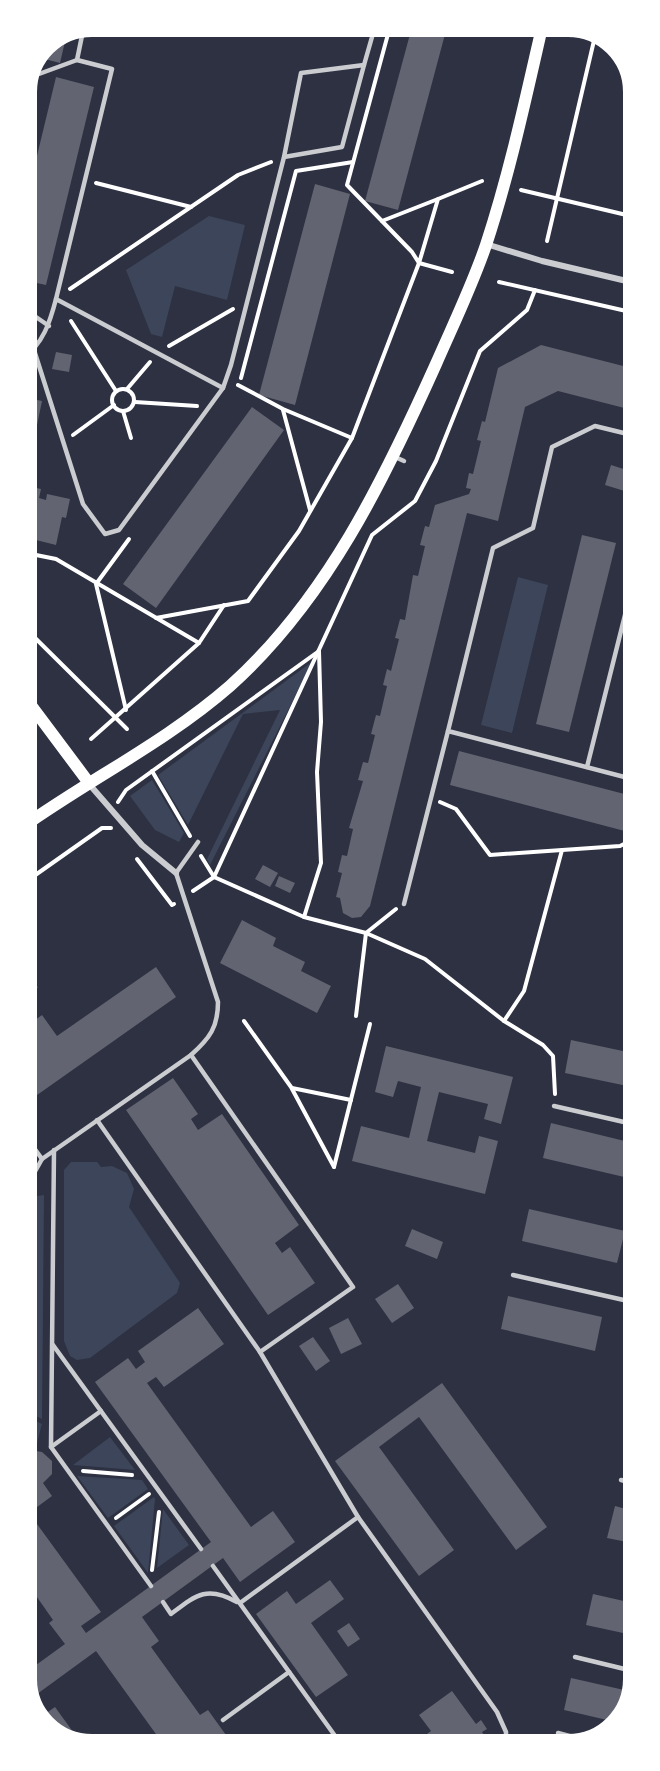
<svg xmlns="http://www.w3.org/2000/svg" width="660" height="1771" viewBox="0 0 660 1771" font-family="Montserrat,sans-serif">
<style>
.green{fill:#3c4559}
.building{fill:#626471}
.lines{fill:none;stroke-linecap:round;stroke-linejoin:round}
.path{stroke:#fff;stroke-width:4}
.service{stroke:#caccd0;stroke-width:4.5}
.minor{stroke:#caccd0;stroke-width:6}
.secondary{stroke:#fff;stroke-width:12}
.rim{fill:none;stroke:#fff;stroke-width:8}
</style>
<rect width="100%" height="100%" fill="#2d3142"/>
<!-- green -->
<g class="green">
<polygon points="209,216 245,225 227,300 175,286 162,337 151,334 126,270"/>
<polygon points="518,577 548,585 512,733 481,725"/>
<polygon points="313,661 210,865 207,859 280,710 243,714 188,825 158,775"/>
<path d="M24 740C37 760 44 787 24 805Z"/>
<polygon points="152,780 184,833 179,842 155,830 130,796"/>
<polygon points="71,1162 97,1162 101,1167 112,1166 127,1173 134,1189 129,1207 180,1283 177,1293 90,1358 77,1360 70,1356 64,1341 64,1170"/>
<polygon points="44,1195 42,1419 25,1411 24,1221 37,1196"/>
<polygon points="25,1416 42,1424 36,1447 25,1451"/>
<polygon points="110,1437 135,1470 73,1465"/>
<polygon points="77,1476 142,1480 148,1489 108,1518"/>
<polygon points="154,1497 155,1499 148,1573 114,1526"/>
<polygon points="163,1509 189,1545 157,1568"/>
</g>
<!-- building -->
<g class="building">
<polygon points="204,23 242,23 239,37 203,29"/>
<polygon points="413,23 448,23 398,210 365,201"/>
<polygon points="67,33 60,63 37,57 43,43"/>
<polygon points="56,77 94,87 46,285 23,280 23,214"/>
<polygon points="634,91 635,92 635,118 628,116"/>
<polygon points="315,184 350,194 295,405 259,395"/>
<polygon points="541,345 635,369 636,411 558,391 525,407 498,521 467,513 370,906 361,917 352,918 343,913 340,898 336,897 342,873 338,872 342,855 347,856 353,829 349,828 363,781 358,780 363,762 368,763 375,735 371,734 376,715 380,716 387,686 383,685 387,669 391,671 399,639 395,638 400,619 405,620 413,575 418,576 425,546 420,545 425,526 429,527 435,505 469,494 471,489 466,488 469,473 473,474 481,441 477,440 482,421 485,422 498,368"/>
<polygon points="56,352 72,355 69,372 52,369"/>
<polygon points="23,397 42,401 36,430 28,428 26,439 23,439"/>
<polygon points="252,407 284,430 156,608 123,584"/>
<polygon points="611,465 636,473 631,493 605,485"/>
<polygon points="23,485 41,489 39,498 46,500 47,494 70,499 66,518 62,517 56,545 36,540 37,536 23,533"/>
<polygon points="582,535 616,543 569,732 536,724"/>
<polygon points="459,751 636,797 636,834 450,785"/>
<polygon points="263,865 278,873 270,887 255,879"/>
<polygon points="279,876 295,883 290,893 275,886"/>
<polygon points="242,920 276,938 273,946 305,962 301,971 331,986 317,1013 220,963"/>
<polygon points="156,967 176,997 30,1100 24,1092 24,1028 42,1015 57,1036"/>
<polygon points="571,1040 637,1054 637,1088 565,1073"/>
<polygon points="386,1046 513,1077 501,1124 484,1119 488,1104 439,1092 427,1141 475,1153 479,1136 498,1141 485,1194 352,1161 361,1126 409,1138 421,1087 398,1081 393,1097 375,1092"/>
<polygon points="173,1078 198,1114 191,1119 198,1130 222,1114 299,1225 275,1243 282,1253 290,1247 315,1283 268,1315 126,1110"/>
<polygon points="551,1123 637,1144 637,1180 543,1158"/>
<polygon points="529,1209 625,1231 617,1263 522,1241"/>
<polygon points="412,1229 443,1242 437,1259 405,1246"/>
<polygon points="398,1284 414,1308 392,1323 375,1299"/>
<polygon points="508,1296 602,1317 595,1351 501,1329"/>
<polygon points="198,1308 224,1344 164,1387 156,1377 147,1383 251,1527 273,1511 295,1542 240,1582 223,1558 142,1617 159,1641 151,1647 200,1715 208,1710 226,1735 208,1748 166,1748 96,1651 33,1697 45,1714 55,1707 84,1747 50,1734 25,1697 25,1673 65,1644 49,1623 53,1620 25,1580 25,1456 36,1451 42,1452 52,1461 52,1474 43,1483 52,1496 29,1513 101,1612 81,1626 86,1633 211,1542 95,1382 128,1358 136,1369 145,1362 138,1351"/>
<polygon points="348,1318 362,1344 341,1354 329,1328"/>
<polygon points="313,1337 330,1361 316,1371 299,1346"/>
<polygon points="442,1383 547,1527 516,1550 419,1417 379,1447 454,1550 419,1576 335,1461"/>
<polygon points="636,1418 637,1418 637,1454 629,1452"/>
<polygon points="615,1506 637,1512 637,1544 607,1538"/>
<polygon points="330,1580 344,1599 311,1623 348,1675 316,1697 256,1614 287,1591 296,1604"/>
<polygon points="593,1594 637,1604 637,1636 586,1625"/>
<polygon points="349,1623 360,1639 348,1647 337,1631"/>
<polygon points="571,1678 633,1692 623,1721 620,1723 564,1710"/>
<polygon points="452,1691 476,1724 481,1720 487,1729 482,1732 489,1743 484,1746 409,1747 431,1731 419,1715"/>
</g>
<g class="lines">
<!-- path -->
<g class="path">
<polyline points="391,23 347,185 412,252 419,263 438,199 482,181"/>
<polyline points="96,183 191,207"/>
<polyline points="521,190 635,217"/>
<polyline points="382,221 438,199"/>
<polyline points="547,241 596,32"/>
<polyline points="499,282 635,313"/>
<polyline points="70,289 238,175 271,162"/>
<polyline points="71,321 116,391"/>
<polyline points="169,346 233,309"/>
<polyline points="241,378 296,171 353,162"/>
<polyline points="238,385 283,409 352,438"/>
<circle cx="123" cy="400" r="11"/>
<polyline points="127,389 150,362"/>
<polyline points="135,402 197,406"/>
<polyline points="283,410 310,510"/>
<polyline points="123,411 131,438"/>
<polyline points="73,435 114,405"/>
<polyline points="31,554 56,559 199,643"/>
<polyline points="156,618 248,601 299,531 352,438 419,263 452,272"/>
<polyline points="23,626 127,729"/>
<polyline points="126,710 96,584 129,539"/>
<polyline points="91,739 199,643 224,605"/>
<polyline points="152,771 190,836"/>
<polyline points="118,802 126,790 319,651 321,722 317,772 321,863 304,917"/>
<polyline points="440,802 456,809 490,855 620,846 636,838"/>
<polyline points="201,856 214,877 372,535 415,501 436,461 480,351 527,310 535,290"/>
<polyline points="137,859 172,905 174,904"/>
<polyline points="24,883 102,828 111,828"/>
<polyline points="193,891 214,877 304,917 366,933 425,959 504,1021 543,1045 553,1056 555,1094"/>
<polyline points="356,1016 366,933 396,909"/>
<polyline points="244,1021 291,1087 334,1167"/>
<polyline points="504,1021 524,991 562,850"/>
<polyline points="292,1088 351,1100"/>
<polyline points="334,1167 370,1024"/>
<polyline points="83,1471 132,1475"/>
<polyline points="116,1518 149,1494"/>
<polyline points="152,1570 159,1512"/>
</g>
<!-- service -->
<g class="service">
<polyline points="23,99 28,78 77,60 84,26"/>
<polyline points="284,157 342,147 364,65"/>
<polyline points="56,299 112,69 77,60"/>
<polyline points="23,308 49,326"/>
<polyline points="34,350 83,504 105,534 119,530 223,388 231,365 284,157 301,73 364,65 376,23"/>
<path d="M23 358C43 344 50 322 56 299L223 388"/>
<polyline points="636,436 595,426 552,447 533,528 493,548 448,731 636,780"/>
<polyline points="395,457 404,461"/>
<polyline points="587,767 636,571"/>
<polyline points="404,904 448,731"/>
<polyline points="24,995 35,987"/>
<polyline points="554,1106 637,1125"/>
<polyline points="97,1120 260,1352 353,1287 191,1055"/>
<path d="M24 1134 42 1159 191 1055C210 1038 218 1027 218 1002L176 873 198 842"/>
<polyline points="54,1150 51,1447 151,1586"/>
<polyline points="24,1191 42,1159"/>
<polyline points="513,1275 637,1303"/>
<polyline points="53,1345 201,1549"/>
<polyline points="260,1352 358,1517 497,1712 506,1732 506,1746"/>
<polyline points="51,1447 101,1411"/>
<polyline points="621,1480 637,1484"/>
<polyline points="213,1566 343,1747"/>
<path d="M163 1602 171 1614C196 1595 207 1585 237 1602"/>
<polyline points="240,1603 358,1517"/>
<polyline points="575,1657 637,1672"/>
<polyline points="223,1720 289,1672"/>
<polyline points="558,1733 592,1742"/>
<polyline points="330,1747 338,1741"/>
</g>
<!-- minor -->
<g class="minor">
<polyline points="486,244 542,261 635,283"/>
<polyline points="89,784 142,845 176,873"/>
</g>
<!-- secondary -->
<g class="secondary">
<polyline points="24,696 89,783"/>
<path d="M24 826C92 778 167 741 230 686 326 600 384 480 436 364 453 325 472 286 486 245 510 172 526 97 543 23"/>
</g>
</g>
<!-- crop -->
<path d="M0 0H660V1771H0ZM92 33H568A59 59 0 0 1 627 92V1679A59 59 0 0 1 568 1738H92A59 59 0 0 1 33 1679V92A59 59 0 0 1 92 33Z" fill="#fff" fill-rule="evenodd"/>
<path class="rim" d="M92 33H568A59 59 0 0 1 627 92V1679A59 59 0 0 1 568 1738H92A59 59 0 0 1 33 1679V92A59 59 0 0 1 92 33Z"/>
</svg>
